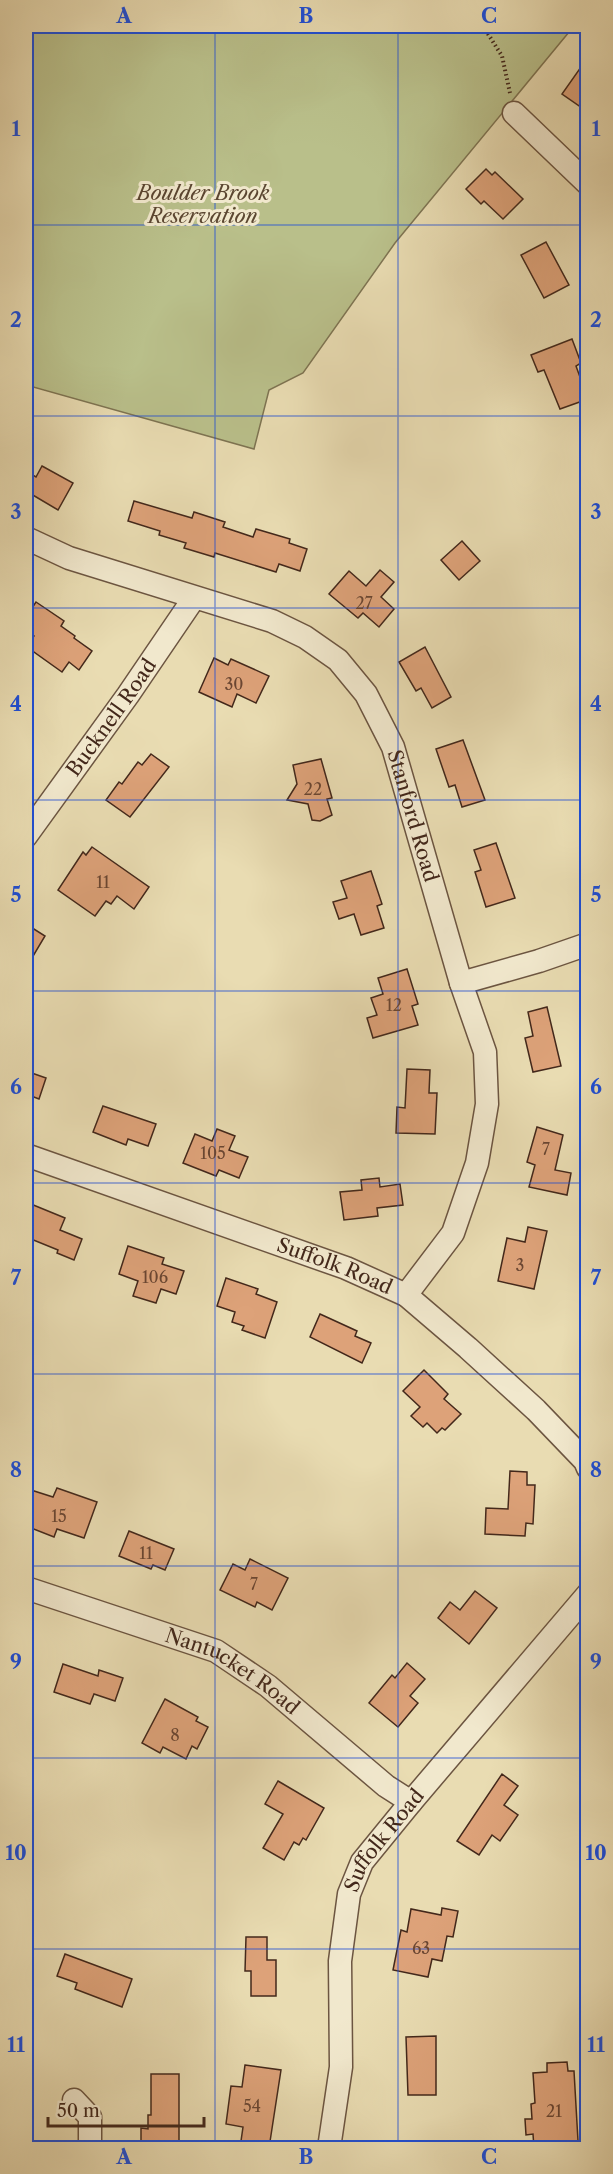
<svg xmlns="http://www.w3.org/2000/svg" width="613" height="2174" viewBox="0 0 613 2174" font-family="'Libre Caslon Text',serif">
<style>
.green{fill:#b9bf8a;stroke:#7e7452;stroke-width:1.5}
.building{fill:#dda279;stroke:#43281b;stroke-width:1.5}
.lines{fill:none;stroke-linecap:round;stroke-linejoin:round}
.street-casing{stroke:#6c5541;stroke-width:25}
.path{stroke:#43281b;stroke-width:4;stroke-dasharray:1.5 3;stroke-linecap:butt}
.street{stroke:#f1e8cd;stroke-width:22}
.grid{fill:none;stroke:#1d4ed8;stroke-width:1.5;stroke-opacity:0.55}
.labels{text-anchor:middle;stroke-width:6;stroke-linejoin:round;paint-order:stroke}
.number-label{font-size:16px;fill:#6a4632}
.park-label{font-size:20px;font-style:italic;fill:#5b4631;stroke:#f1e8cd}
.street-label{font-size:20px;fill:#43281b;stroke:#f1e8cd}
.neatline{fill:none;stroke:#1d4ed8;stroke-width:2}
.grid-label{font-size:20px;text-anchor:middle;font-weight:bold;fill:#1d4ed8}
</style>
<rect width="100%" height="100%" fill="#e9dcb2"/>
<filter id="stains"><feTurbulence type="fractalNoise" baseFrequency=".00333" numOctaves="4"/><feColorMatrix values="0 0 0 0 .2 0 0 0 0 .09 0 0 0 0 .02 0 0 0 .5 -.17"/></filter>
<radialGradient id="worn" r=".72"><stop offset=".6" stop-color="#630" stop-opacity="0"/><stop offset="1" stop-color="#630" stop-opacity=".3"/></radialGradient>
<!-- green -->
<polygon class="green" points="26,26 574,26 395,243 303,373 269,390 254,449 26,385 26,349 30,339 26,334"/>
<!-- building -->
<g class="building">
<polygon points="588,57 588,112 562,94"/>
<polygon points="486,169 492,175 495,172 523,199 503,219 484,201 481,204 466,189"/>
<polygon points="546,242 569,285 544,298 521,255"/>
<polygon points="572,339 581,363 576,366 588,399 560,409 544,370 538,372 531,355"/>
<polygon points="42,466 73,483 58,510 26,491 26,471 36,477"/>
<polygon points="134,501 192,518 194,512 225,522 223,527 253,537 256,529 290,539 289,543 307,549 300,571 279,564 276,572 215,553 214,557 184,548 186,543 159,535 160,531 128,521"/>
<polygon points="462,541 480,561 459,580 441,560"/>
<polygon points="380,570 394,582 381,597 394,609 379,627 363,613 358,618 329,594 349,571 366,586"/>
<polygon points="36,602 64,621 61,626 75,636 74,638 92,651 79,670 69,662 62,672 27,647 34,636 26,630 26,617"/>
<polygon points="425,647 451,697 432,708 421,688 416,691 399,662"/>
<polygon points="214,658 228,665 231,659 269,676 256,703 237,694 232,707 199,692"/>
<polygon points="463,740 485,800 462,807 455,785 449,787 436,749"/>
<polygon points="151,754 169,767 130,817 106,800 119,782 122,784 138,762 142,765"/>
<polygon points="321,759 332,798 327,799 332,815 320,821 312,820 308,804 287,800 297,784 293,765"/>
<polygon points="496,843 515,898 486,907 475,872 481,870 474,850"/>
<polygon points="92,847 149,887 134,909 117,896 111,904 106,901 95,916 58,890 83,852 86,855"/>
<polygon points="371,871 382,904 377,906 384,928 361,935 354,914 339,919 333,902 347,898 341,881"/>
<polygon points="26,924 45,936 26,968"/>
<polygon points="407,969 418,1004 412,1006 418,1025 373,1038 367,1018 377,1015 371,998 383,994 378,978"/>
<polygon points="547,1007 561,1066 533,1072 525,1038 533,1036 528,1012"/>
<polygon points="407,1069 430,1070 429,1093 437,1093 435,1134 396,1133 397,1107 405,1108"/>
<polygon points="26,1071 46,1078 39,1099 26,1094"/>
<polygon points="103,1106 156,1124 148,1146 128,1139 126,1145 93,1132"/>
<polygon points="537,1127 563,1135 555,1170 571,1173 567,1195 529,1187 535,1165 527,1162"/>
<polygon points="217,1129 235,1136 229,1150 248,1157 239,1178 219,1170 216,1176 183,1163 195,1134 212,1141"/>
<polygon points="379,1178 380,1187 400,1184 403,1205 377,1208 378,1216 344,1220 340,1192 362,1190 361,1180"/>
<polygon points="26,1202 65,1218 60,1230 82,1239 74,1260 57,1253 58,1250 26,1237"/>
<polygon points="528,1227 547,1231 534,1289 498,1281 507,1238 525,1242"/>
<polygon points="128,1246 164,1258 162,1264 184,1271 176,1294 161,1289 156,1303 133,1296 138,1281 119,1274"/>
<polygon points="226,1278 258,1289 256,1294 277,1302 265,1338 242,1330 244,1326 232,1322 235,1312 217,1306"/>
<polygon points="320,1314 357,1331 355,1336 371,1343 362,1363 310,1337"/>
<polygon points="424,1370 448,1394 444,1399 461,1414 445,1430 442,1428 437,1433 427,1423 423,1427 411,1416 420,1407 403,1391"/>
<polygon points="510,1471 527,1472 527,1485 535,1485 533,1524 526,1523 525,1536 485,1534 486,1508 508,1509"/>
<polygon points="57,1488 97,1502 84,1538 57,1529 54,1537 26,1526 26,1507 31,1490 53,1497"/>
<polygon points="129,1531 174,1549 165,1570 153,1565 151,1569 119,1556"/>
<polygon points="250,1559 288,1578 272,1610 257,1602 255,1607 220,1590 233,1564 245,1570"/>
<polygon points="475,1591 497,1608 469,1644 438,1618 450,1602 460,1610"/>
<polygon points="407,1663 425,1679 410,1696 418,1703 398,1727 369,1703 392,1675 395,1678"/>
<polygon points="63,1664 98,1676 99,1670 123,1678 115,1701 94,1694 90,1704 54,1692"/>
<polygon points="165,1699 198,1717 196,1721 208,1727 197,1749 192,1746 186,1759 163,1747 160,1753 142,1743"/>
<polygon points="502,1774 518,1786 504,1805 518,1815 500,1841 492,1835 479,1855 457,1841"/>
<polygon points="278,1781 324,1808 306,1840 303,1838 299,1845 294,1842 284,1860 263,1848 283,1814 265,1804"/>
<polygon points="442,1908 458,1911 453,1937 447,1936 442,1961 432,1959 428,1977 393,1970 401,1930 407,1932 411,1909 441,1915"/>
<polygon points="246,1937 267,1937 267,1960 276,1960 276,1996 251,1996 251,1971 245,1971"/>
<polygon points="65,1954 132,1979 122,2007 75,1989 77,1983 57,1976"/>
<polygon points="436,2036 436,2095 408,2095 406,2037"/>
<polygon points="567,2062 568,2071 574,2071 578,2141 565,2142 566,2148 534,2148 533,2134 526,2135 525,2119 532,2119 531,2104 535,2103 533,2073 547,2072 547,2063"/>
<polygon points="245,2065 281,2070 269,2148 240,2148 243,2127 226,2124 231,2086 242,2087"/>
<polygon points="151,2074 179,2074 179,2148 141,2148 141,2128 148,2129 148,2115 151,2115"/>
</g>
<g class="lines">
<!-- street casing -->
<g class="street-casing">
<g id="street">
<polyline points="514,113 588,184"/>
<path id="s1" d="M26 538 69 558 272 621 305 637 338 660 366 694 393 747 461 983 485 1052 487 1104 477 1163 453 1233 406 1295"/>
<path id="s2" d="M26 836 128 695 194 598"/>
<polyline points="461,983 539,961 588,944"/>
<path id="s3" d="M26 1155 346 1268 406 1295 468 1348 536 1410 585 1461 588 1468"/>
<path id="s4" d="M26 1588 216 1651 268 1686 386 1786 411 1802"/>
<polyline points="74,2100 90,2117 90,2148"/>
<path id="s5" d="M329 2148 341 2067 340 1961 349 1894 362 1862 411 1802 588 1594"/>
</g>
</g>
<!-- path -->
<polyline class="path" points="483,26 502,56 510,93"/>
<!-- street -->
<use href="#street" class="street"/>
</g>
<!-- grid -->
<path class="grid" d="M215 26V2148M398 26V2148M26 225H588M26 416H588M26 608H588M26 800H588M26 991H588M26 1183H588M26 1374H588M26 1566H588M26 1758H588M26 1949H588"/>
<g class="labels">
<!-- number labels -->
<g class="number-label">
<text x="364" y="609">27</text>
<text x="234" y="690">30</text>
<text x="313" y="795">22</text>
<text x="103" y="888">11</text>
<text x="394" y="1011">12</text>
<text x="546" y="1155">7</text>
<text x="213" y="1159">105</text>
<text x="520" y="1271">3</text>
<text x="155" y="1283">106</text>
<text x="59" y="1522">15</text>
<text x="146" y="1559">11</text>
<text x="254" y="1590">7</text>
<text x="175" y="1741">8</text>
<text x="421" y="1954">63</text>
<text x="252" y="2112">54</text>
<text x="554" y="2117">21</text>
</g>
<!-- park labels -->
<g class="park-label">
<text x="203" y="200">Boulder Brook<tspan x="203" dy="23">Reservation</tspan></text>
</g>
<!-- street labels -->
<g class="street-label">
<text dy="7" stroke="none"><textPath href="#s2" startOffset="146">Bucknell Road</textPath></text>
<text dy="7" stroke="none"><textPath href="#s1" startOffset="512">Stanford Road</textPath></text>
<text dy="7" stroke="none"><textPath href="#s3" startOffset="328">Suffolk Road</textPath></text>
<text dy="7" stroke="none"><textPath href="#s4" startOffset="224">Nantucket Road</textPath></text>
<text dy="7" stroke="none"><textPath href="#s5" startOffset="320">Suffolk Road</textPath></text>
</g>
</g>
<!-- margin -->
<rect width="613" height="2174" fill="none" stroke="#e9dcb2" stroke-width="66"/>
<!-- scale -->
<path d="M48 2117v9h156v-9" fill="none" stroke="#43281b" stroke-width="3"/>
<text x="57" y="2117" font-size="18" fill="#43281b" stroke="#f1e8cd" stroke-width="4.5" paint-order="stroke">50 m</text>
<rect x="33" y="33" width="547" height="2108" class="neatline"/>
<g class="grid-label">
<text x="124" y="23">A</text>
<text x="306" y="23">B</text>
<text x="489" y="23">C</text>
<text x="16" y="136">1</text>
<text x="596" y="136">1</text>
<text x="16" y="327">2</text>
<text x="596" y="327">2</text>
<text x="16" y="519">3</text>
<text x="596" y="519">3</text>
<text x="16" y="711">4</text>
<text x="596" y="711">4</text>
<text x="16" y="902">5</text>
<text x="596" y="902">5</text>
<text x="16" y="1094">6</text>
<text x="596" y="1094">6</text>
<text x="16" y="1285">7</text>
<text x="596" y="1285">7</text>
<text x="16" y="1477">8</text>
<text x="596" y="1477">8</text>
<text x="16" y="1669">9</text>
<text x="596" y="1669">9</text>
<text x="16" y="1860">10</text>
<text x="596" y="1860">10</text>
<text x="16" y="2052">11</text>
<text x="596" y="2052">11</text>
<text x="124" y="2164">A</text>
<text x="306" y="2164">B</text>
<text x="489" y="2164">C</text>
</g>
<rect width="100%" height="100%" filter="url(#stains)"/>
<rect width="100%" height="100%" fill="url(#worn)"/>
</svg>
